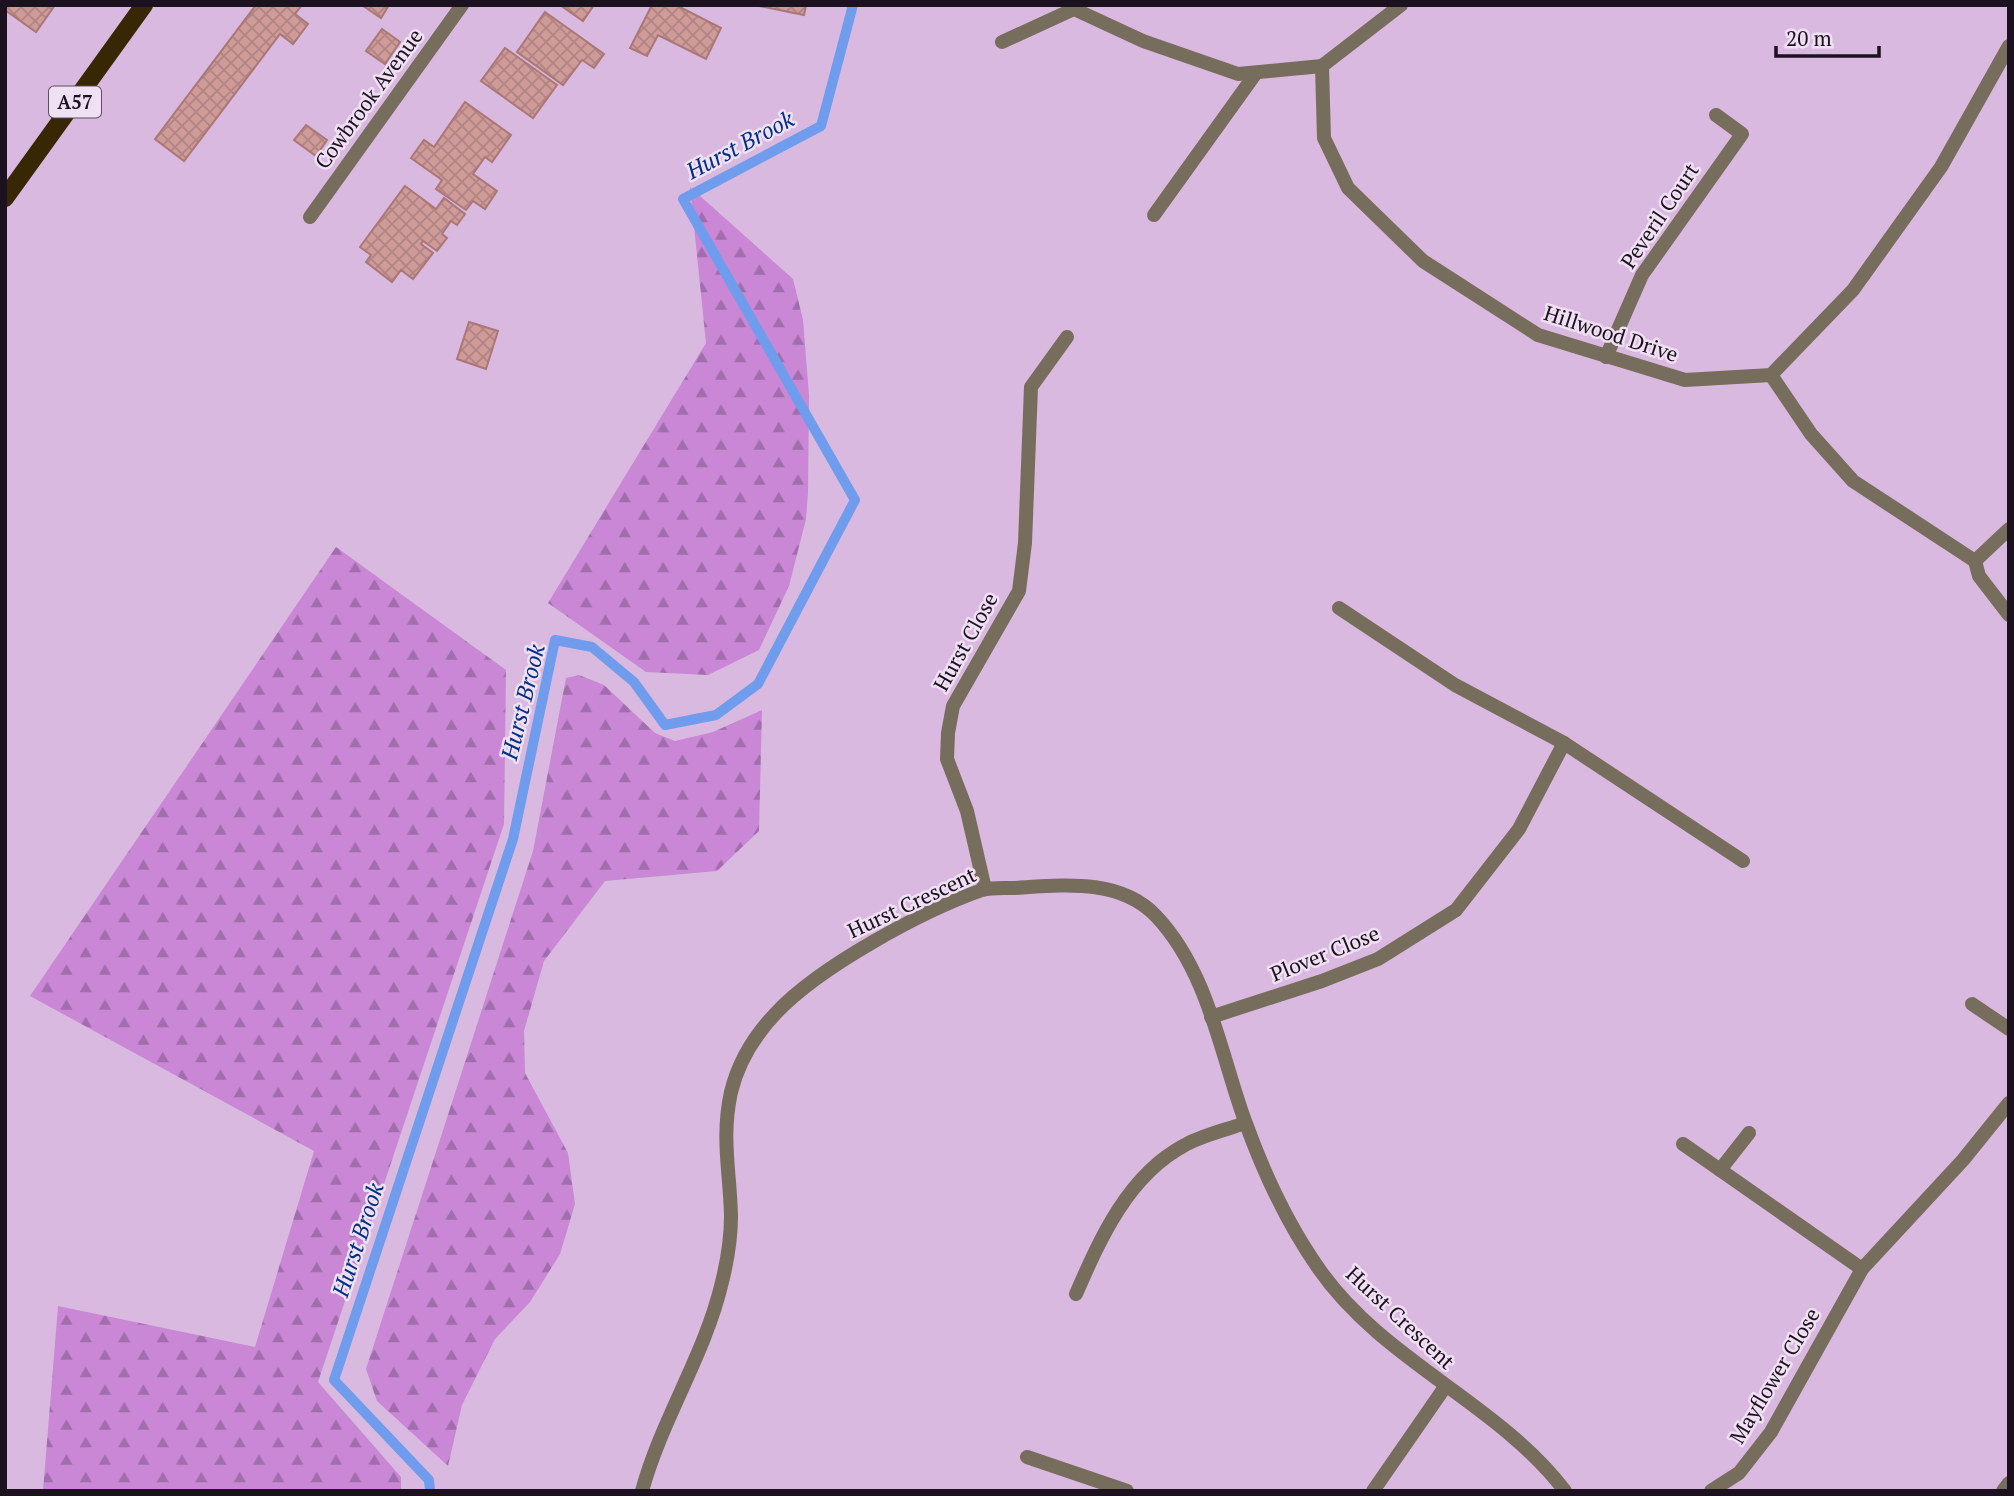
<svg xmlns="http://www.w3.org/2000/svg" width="2014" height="1496" viewBox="0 0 2014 1496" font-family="'PT Serif',serif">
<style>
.forest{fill:url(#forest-firs)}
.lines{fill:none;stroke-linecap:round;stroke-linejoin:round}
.stream{stroke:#6f9cec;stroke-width:10}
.building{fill:url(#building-cross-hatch);stroke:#aa7776;stroke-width:2}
.service{stroke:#776d5c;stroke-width:14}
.minor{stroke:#776d5c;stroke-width:14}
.primary{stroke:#372705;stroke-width:18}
.labels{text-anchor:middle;stroke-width:5;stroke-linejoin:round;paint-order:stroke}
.shield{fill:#f0e0f3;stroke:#5c4f5e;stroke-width:2}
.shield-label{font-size:19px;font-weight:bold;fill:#1c111e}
.street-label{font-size:21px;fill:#1c111e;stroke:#f0e0f3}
.water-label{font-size:23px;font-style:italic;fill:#003086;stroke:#f0e0f3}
</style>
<defs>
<pattern id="forest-firs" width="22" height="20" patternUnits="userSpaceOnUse" patternTransform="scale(1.75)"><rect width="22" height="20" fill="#c987d6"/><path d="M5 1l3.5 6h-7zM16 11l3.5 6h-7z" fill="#a26dad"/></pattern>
<pattern id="building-cross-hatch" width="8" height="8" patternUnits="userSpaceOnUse" patternTransform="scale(1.75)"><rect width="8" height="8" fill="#cf9b99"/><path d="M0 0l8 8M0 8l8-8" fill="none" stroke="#b18483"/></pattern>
</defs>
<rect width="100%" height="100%" fill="#d9b9df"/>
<!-- forest -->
<g class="forest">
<polygon points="690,187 793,279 803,320 809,395 808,493 806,519 789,586 759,650 708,675 646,672 548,603 706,343"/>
<polygon points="336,547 506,670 504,824 318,1382 401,1477 401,1491 43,1491 58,1306 255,1347 314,1151 30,996"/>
<polygon points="579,675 604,685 655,733 675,741 713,732 762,710 759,831 717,871 605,881 544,961 524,1031 525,1073 568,1153 575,1204 560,1254 530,1302 495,1339 462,1405 448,1466 377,1401 366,1369 533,851 566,678"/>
</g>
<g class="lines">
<!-- stream -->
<polyline class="stream" points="430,1491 429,1480 334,1380 513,839 555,640 592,647 634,682 665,725 716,715 758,684 855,500 683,199 821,126 853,5"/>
</g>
<!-- building -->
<g class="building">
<polygon points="5,5 55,5 36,32 5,10"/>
<polygon points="256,5 302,5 295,14 308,24 293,44 280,34 184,161 155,139"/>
<polygon points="362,5 389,5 381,18"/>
<polygon points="560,5 594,5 583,21"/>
<polygon points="652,5 676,5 721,28 706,59 658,35 647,56 630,48"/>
<polygon points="754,5 806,5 804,15"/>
<polygon points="545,12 604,54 594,68 582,60 563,85 517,52"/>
<polygon points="382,29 400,42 385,64 366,51"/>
<polygon points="505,48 557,85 533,118 481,81"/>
<polygon points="465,102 511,135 492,162 485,157 473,174 497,191 485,209 473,201 466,210 436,189 442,180 411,158 424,140 434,147"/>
<polygon points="306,125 327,140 316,156 294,140"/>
<polygon points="405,186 436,209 444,198 465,214 457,225 451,221 442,234 447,238 437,251 423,241 421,244 433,253 413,279 401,270 392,282 366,262 371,255 360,247"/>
<polygon points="469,322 498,331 486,369 457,359"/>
</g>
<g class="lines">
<!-- service -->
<g class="service">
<polyline points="1154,215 1256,73"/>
<polyline points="1972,1004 2009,1029"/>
</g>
<!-- minor -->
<g class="minor">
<polyline points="1401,5 1322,66 1324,138 1348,188 1423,261 1538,335 1685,380 1771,375 1853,290 1941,167 2009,46"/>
<polyline points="1002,42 1074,9 1143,41 1238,74 1322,66"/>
<polyline points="310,217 462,5"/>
<polyline points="1606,357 1642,275 1742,134 1716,115"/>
<polyline points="1771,375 1811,434 1853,481 1975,561 2009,529"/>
<polyline points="1975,561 1979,576 2009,615"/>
<polyline points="1339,608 1455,685 1564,743 1743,861"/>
<polyline points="985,889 967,811 947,759 948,733 953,706 1019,591 1025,543 1031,387 1067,337"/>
<polyline points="1211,1017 1322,981 1378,959 1456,910 1519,829 1564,743"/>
<polyline points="1683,1144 1862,1269"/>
<polyline points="1720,1170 1749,1133"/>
<path d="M1076 1294C1100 1239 1128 1175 1185 1145 1203 1135 1226 1130 1245 1123"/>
<polyline points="1027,1457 1127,1491"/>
<path d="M642 1491C662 1418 705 1355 722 1282 727 1262 731 1237 731 1216 730 1171 721 1138 731 1092 738 1063 755 1035 776 1013 819 967 922 911 982 890 992 887 1004 888 1015 888 1063 885 1120 878 1156 916 1208 971 1220 1052 1245 1121 1263 1171 1288 1225 1319 1269 1383 1361 1498 1403 1565 1491"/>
<polyline points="1373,1491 1445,1387"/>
<polyline points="1711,1491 1739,1473 1771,1432 1862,1269 1963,1160 2009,1103"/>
<polyline points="2003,1491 2009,1483"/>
</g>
<!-- primary -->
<polyline class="primary" points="5,198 144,5"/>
</g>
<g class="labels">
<!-- shield labels -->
<rect class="shield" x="49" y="86.5" width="52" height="31" rx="5"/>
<g class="shield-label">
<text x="75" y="109">A57</text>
</g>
<!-- street labels -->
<g class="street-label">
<text transform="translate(369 99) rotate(-54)" y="7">Cowbrook Avenue</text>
<text transform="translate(1660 216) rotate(-56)" y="7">Peveril Court</text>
<text transform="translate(1611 334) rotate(18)" y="7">Hillwood Drive</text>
<text transform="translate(966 642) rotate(-61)" y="7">Hurst Close</text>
<text transform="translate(912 903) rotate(-25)" y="7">Hurst Crescent</text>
<text transform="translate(1325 954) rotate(-22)" y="7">Plover Close</text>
<text transform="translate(1400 1318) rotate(43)" y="7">Hurst Crescent</text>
<text transform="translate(1775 1376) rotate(-59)" y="7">Mayflower Close</text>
</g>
<!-- water labels -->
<g class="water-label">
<text transform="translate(740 145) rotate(-28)" y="8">Hurst Brook</text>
<text transform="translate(523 702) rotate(-76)" y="8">Hurst Brook</text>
<text transform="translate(358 1240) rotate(-72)" y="8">Hurst Brook</text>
</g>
</g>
<!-- border -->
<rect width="2014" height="1496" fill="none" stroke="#1c111e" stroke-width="14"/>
<!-- scale -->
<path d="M1776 46v10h103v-10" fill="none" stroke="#1c111e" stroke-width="3.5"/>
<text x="1786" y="46" font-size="21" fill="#1c111e" stroke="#f0e0f3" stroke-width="5" paint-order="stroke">20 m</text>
</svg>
